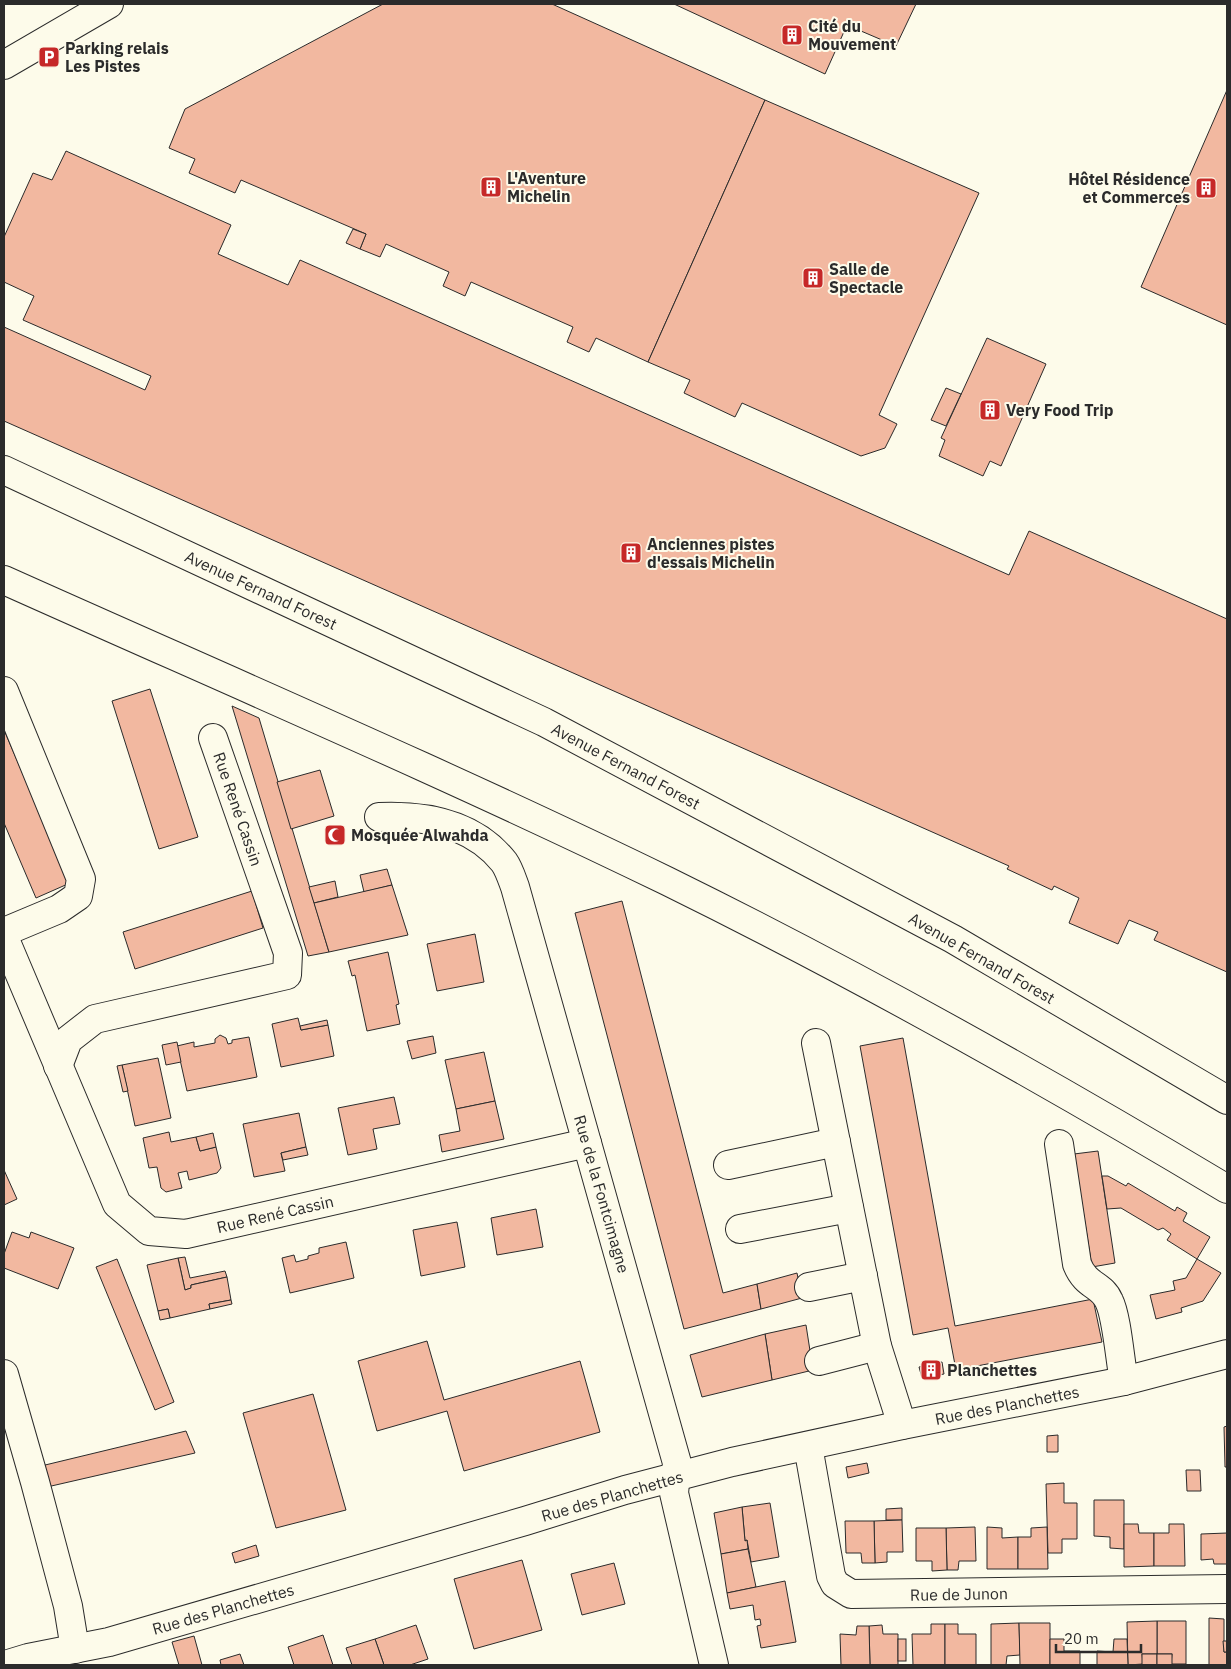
<svg xmlns="http://www.w3.org/2000/svg" width="1231" height="1669" viewBox="0 0 1231 1669" font-family="'IBM Plex Sans',sans-serif">
<style>
.building{fill:#f2b8a0;stroke:#2b2b2b}
.lines{fill:none;stroke-linecap:round;stroke-linejoin:round}
.minor-casing{stroke:#2b2b2b;stroke-width:30}
.major-casing{stroke:#2b2b2b;stroke-width:30}
.minor{stroke:#fdfbea;stroke-width:28}
.major{stroke:#fdfbea;stroke-width:28}
.labels{text-anchor:middle;stroke-width:4;stroke-linejoin:round;paint-order:stroke}
.poi-label{font-size:16px;font-weight:bold;fill:#2b2b2b;stroke:#fdfbea;text-anchor:start}
.street-label{font-size:16px;fill:#2b2b2b;stroke:#fdfbea}
</style>
<rect width="100%" height="100%" fill="#fdfbea"/>
<!-- building -->
<g class="building">
<polygon points="383,4 552,4 765,100 648,362 596,338 589,352 567,342 573,327 471,282 465,296 443,286 449,272 386,244 380,257 360,249 366,234 241,180 235,193 189,173 195,159 169,148 185,109"/>
<polygon points="674,4 916,4 896,46 847,25 825,74"/>
<polygon points="1227,90 1227,325 1141,287"/>
<polygon points="765,100 979,193 879,415 897,424 885,448 861,456 742,403 735,417 684,393 690,380 648,362"/>
<polygon points="66,151 231,225 218,254 288,285 300,260 1009,575 1029,531 1227,619 1227,972 1154,940 1158,932 1129,920 1118,944 1069,923 1079,898 1054,886 1052,890 1007,869 1009,866 4,421 4,327 145,390 151,376 23,320 34,296 4,282 4,237 33,173 52,180"/>
<polygon points="353,229 366,234 360,249 346,243"/>
<polygon points="987,338 1046,364 1001,466 990,461 983,476 939,456 945,440 941,438"/>
<polygon points="946,388 961,394 946,426 931,420"/>
<polygon points="150,689 198,837 159,849 112,701"/>
<polygon points="232,706 259,718 329,952 308,956"/>
<polygon points="4,730 70,883 36,898 4,823"/>
<polygon points="320,770 334,816 291,829 277,782"/>
<polygon points="387,869 392,885 364,892 360,875"/>
<polygon points="335,881 338,897 314,903 309,887"/>
<polygon points="392,885 408,935 329,952 314,903"/>
<polygon points="252,891 263,928 135,969 123,932"/>
<polygon points="622,901 723,1293 757,1284 761,1309 684,1329 575,913"/>
<polygon points="475,934 484,982 437,991 427,944"/>
<polygon points="388,952 399,1004 396,1005 400,1024 367,1031 355,975 352,976 348,961"/>
<polygon points="298,1018 301,1030 328,1025 334,1056 281,1067 272,1024"/>
<polygon points="327,1020 328,1025 301,1030 300,1026"/>
<polygon points="220,1035 226,1038 228,1044 232,1043 232,1040 249,1037 257,1077 187,1091 177,1046 194,1042 194,1047 215,1043 215,1039"/>
<polygon points="433,1036 436,1053 412,1059 407,1041"/>
<polygon points="903,1038 955,1326 1093,1299 1102,1342 956,1370 948,1328 913,1335 860,1046"/>
<polygon points="177,1042 181,1062 166,1065 162,1045"/>
<polygon points="484,1052 495,1101 456,1109 445,1060"/>
<polygon points="158,1058 171,1118 135,1126 122,1065"/>
<polygon points="122,1065 128,1091 123,1092 117,1066"/>
<polygon points="394,1097 400,1124 373,1129 377,1149 348,1155 338,1108"/>
<polygon points="495,1101 504,1139 442,1152 439,1135 460,1131 456,1109"/>
<polygon points="299,1113 306,1147 281,1153 285,1171 254,1177 243,1124"/>
<polygon points="169,1132 171,1142 196,1137 200,1151 216,1147 221,1168 217,1173 189,1180 187,1171 178,1173 182,1188 166,1192 161,1188 157,1167 149,1168 143,1138"/>
<polygon points="213,1133 216,1147 200,1151 196,1137"/>
<polygon points="306,1147 308,1155 283,1160 281,1153"/>
<polygon points="1098,1151 1115,1263 1092,1267 1074,1154"/>
<polygon points="4,1170 17,1199 4,1205"/>
<polygon points="1102,1176 1108,1176 1126,1186 1128,1183 1175,1211 1177,1207 1187,1213 1183,1221 1210,1237 1197,1259 1167,1240 1171,1234 1163,1228 1158,1230 1121,1208 1107,1209"/>
<polygon points="536,1209 543,1247 497,1255 491,1218"/>
<polygon points="457,1222 465,1267 421,1276 413,1230"/>
<polygon points="12,1232 29,1238 31,1232 74,1248 58,1289 4,1268 4,1254"/>
<polygon points="346,1242 354,1278 290,1293 282,1258 294,1255 296,1262 308,1259 308,1256 319,1253 319,1248"/>
<polygon points="185,1257 190,1278 225,1271 227,1277 191,1285 191,1288 185,1290 178,1258"/>
<polygon points="178,1258 185,1290 191,1288 191,1285 227,1277 231,1300 209,1304 210,1309 170,1318 168,1309 158,1311 147,1265"/>
<polygon points="117,1259 174,1402 155,1410 96,1267"/>
<polygon points="1197,1259 1221,1273 1203,1301 1181,1308 1182,1312 1156,1319 1150,1295 1175,1290 1173,1281 1186,1278"/>
<polygon points="797,1273 802,1298 761,1309 757,1284"/>
<polygon points="231,1300 232,1304 210,1309 209,1304"/>
<polygon points="168,1309 170,1318 160,1320 158,1311"/>
<polygon points="806,1325 813,1370 772,1380 765,1334"/>
<polygon points="765,1334 772,1380 702,1397 690,1355"/>
<polygon points="427,1341 444,1400 580,1361 600,1432 464,1471 447,1411 377,1431 358,1361"/>
<polygon points="942,1362 944,1374 922,1378 919,1367"/>
<polygon points="313,1394 346,1510 276,1528 243,1413"/>
<polygon points="1227,1426 1227,1467 1225,1467 1224,1427"/>
<polygon points="186,1431 195,1453 47,1487 41,1466"/>
<polygon points="1058,1435 1058,1452 1047,1452 1047,1436"/>
<polygon points="867,1463 869,1473 848,1478 846,1467"/>
<polygon points="1186,1470 1200,1470 1201,1491 1187,1491"/>
<polygon points="1064,1483 1064,1503 1077,1503 1077,1539 1062,1539 1062,1553 1048,1553 1046,1484"/>
<polygon points="1094,1500 1124,1500 1124,1549 1110,1548 1110,1537 1094,1536"/>
<polygon points="770,1503 779,1557 751,1562 747,1540 745,1541 742,1507"/>
<polygon points="742,1507 745,1541 747,1540 748,1549 721,1554 714,1513"/>
<polygon points="902,1508 902,1520 886,1520 886,1509"/>
<polygon points="902,1520 903,1552 887,1552 887,1562 875,1563 874,1521"/>
<polygon points="845,1521 874,1521 875,1563 862,1563 861,1553 846,1553"/>
<polygon points="1124,1524 1138,1524 1139,1533 1154,1533 1154,1566 1124,1567"/>
<polygon points="1169,1524 1184,1524 1185,1566 1154,1566 1154,1533 1169,1533"/>
<polygon points="975,1527 976,1561 959,1561 958,1570 947,1570 946,1528"/>
<polygon points="987,1527 1002,1528 1002,1538 1018,1537 1018,1569 987,1569"/>
<polygon points="1047,1527 1048,1569 1018,1569 1018,1537 1031,1537 1031,1528"/>
<polygon points="916,1528 946,1528 947,1570 932,1571 932,1561 916,1561"/>
<polygon points="1227,1533 1227,1564 1214,1564 1213,1559 1201,1560 1201,1534"/>
<polygon points="256,1545 259,1556 235,1563 232,1553"/>
<polygon points="748,1549 756,1587 727,1593 721,1554"/>
<polygon points="522,1560 542,1630 474,1649 454,1579"/>
<polygon points="614,1563 625,1604 582,1615 571,1574"/>
<polygon points="785,1581 796,1642 761,1648 757,1626 761,1625 760,1619 755,1620 753,1605 730,1609 727,1593"/>
<polygon points="1209,1618 1224,1619 1224,1652 1227,1652 1227,1665 1209,1665"/>
<polygon points="1157,1621 1186,1621 1186,1664 1171,1664 1172,1654 1157,1654"/>
<polygon points="1157,1621 1157,1654 1142,1654 1143,1664 1128,1665 1127,1622"/>
<polygon points="1019,1623 1020,1655 1007,1656 1006,1665 991,1665 991,1624"/>
<polygon points="1019,1623 1050,1623 1050,1665 1020,1665"/>
<polygon points="931,1624 945,1624 945,1665 913,1665 912,1634 931,1634"/>
<polygon points="945,1624 958,1624 958,1634 976,1634 976,1665 945,1665"/>
<polygon points="416,1625 428,1659 410,1665 384,1665 375,1639"/>
<polygon points="882,1625 883,1634 898,1634 898,1665 870,1665 869,1626"/>
<polygon points="857,1626 869,1626 870,1665 841,1665 840,1634 856,1635"/>
<polygon points="323,1635 333,1665 294,1665 288,1647"/>
<polygon points="194,1636 202,1665 179,1665 172,1642"/>
<polygon points="375,1639 384,1665 352,1665 346,1648"/>
<rect x="898" y="1639" width="8" height="22"/>
<polygon points="1050,1639 1064,1639 1064,1651 1080,1651 1080,1665 1050,1665"/>
<polygon points="1114,1639 1127,1639 1128,1665 1097,1665 1097,1651 1113,1652"/>
<polygon points="1223,1641 1227,1641 1227,1652 1224,1652"/>
<polygon points="240,1654 244,1665 221,1665 220,1660"/>
<rect x="1142" y="1654" width="15" height="11"/>
<rect x="1157" y="1654" width="15" height="11"/>
</g>
<g class="lines">
<!-- minor casing -->
<g class="minor-casing">
<g id="minor">
<polyline points="4,65 109,4"/>
<polyline points="4,691 81,879 78,896 59,909 4,932"/>
<path d="M379 817C425 815 474 824 504 862 509 869 512 879 515 887L677 1463 674 1493 714 1665"/>
<polyline points="4,937 117,1204 149,1231 186,1234 587,1143"/>
<polyline points="816,1043 877,1346 902,1425"/>
<polyline points="58,1066 68,1040 95,1019 287,975 288,953 213,738"/>
<path d="M1059 1144 1077 1264C1086 1287 1102 1284 1109 1301 1117 1317 1120 1361 1124 1381"/>
<polyline points="728,1165 836,1142"/>
<polyline points="740,1229 849,1208"/>
<polyline points="809,1287 863,1276"/>
<polyline points="819,1361 877,1346"/>
<polyline points="4,1374 35,1482 68,1606 75,1649"/>
<polyline points="808,1446 831,1576 835,1584 851,1594 1227,1589"/>
<polyline points="5,1665 28,1658 109,1642 525,1521 625,1490 732,1462 902,1425 1124,1381 1227,1354"/>
</g>
</g>
<!-- major casing -->
<g class="major-casing">
<g id="major">
<polyline points="4,470 544,722 953,939 1227,1100"/>
<path d="M4 580C225 679 449 775 667 881 858 975 1045 1080 1227 1189"/>
</g>
</g>
<!-- minor -->
<use href="#minor" class="minor"/>
<!-- major -->
<use href="#major" class="major"/>
</g>
<!-- icons -->
<defs>
<g id="building-square" transform="scale(1.125)"><rect x="-9" y="-9" width="18" height="18" rx="4" fill="#c62828" stroke="#fdfbea"/><path d="M-4-6H4V6H1V3H-1V6H-4ZM-2.5-4.3h1.7v1.8h-1.7ZM.8-4.3h1.7v1.8H.8ZM-2.5-1h1.7V.8h-1.7ZM.8-1h1.7V.8H.8Z" fill="#fff"/></g>
<g id="parking-square" transform="scale(1.125)"><rect x="-9" y="-9" width="18" height="18" rx="4" fill="#c62828" stroke="#fdfbea"/><path d="M-3.5-5.5H1a3.5 3.5 0 0 1 0 7H-1V5.5H-3.5ZM-1-3.4V-.6H.8a1.4 1.4 0 0 0 0-2.8Z" fill="#fff"/></g>
<g id="mosque-square" transform="scale(1.125)"><rect x="-9" y="-9" width="18" height="18" rx="4" fill="#c62828" stroke="#fdfbea"/><path d="M3.5-4.9A6 6 0 1 0 3.5 4.9A5 5 0 1 1 3.5-4.9Z" fill="#fff"/></g>
</defs>
<g fill-rule="evenodd">
<use href="#building-square" x="792" y="35"/>
<use href="#parking-square" x="49" y="57"/>
<use href="#building-square" x="491" y="187"/>
<use href="#building-square" x="1206" y="188"/>
<use href="#building-square" x="813" y="278"/>
<use href="#building-square" x="990" y="410"/>
<use href="#building-square" x="631" y="553"/>
<use href="#mosque-square" x="335" y="835"/>
<use href="#building-square" x="931" y="1370"/>
</g>
<g class="labels">
<!-- poi labels -->
<g class="poi-label">
<text x="808" y="32">Cité du<tspan x="808" dy="18">Mouvement</tspan></text>
<text x="65" y="54">Parking relais<tspan x="65" dy="18">Les Pistes</tspan></text>
<text x="507" y="184">L'Aventure<tspan x="507" dy="18">Michelin</tspan></text>
<text x="1190" y="185" text-anchor="end">Hôtel Résidence<tspan x="1190" dy="18">et Commerces</tspan></text>
<text x="829" y="275">Salle de<tspan x="829" dy="18">Spectacle</tspan></text>
<text x="1006" y="416">Very Food Trip</text>
<text x="647" y="550">Anciennes pistes<tspan x="647" dy="18">d'essais Michelin</tspan></text>
<text x="351" y="841">Mosquée Alwahda</text>
<text x="947" y="1376">Planchettes</text>
</g>
<!-- street labels -->
<g class="street-label">
<text transform="translate(261 590) rotate(25)" y="6">Avenue Fernand Forest</text>
<text transform="translate(626 766) rotate(28)" y="6">Avenue Fernand Forest</text>
<text transform="translate(238 809) rotate(71)" y="6">Rue René Cassin</text>
<text transform="translate(982 958) rotate(30)" y="6">Avenue Fernand Forest</text>
<text transform="translate(602 1194) rotate(74)" y="6">Rue de la Fontcimagne</text>
<text transform="translate(275 1214) rotate(-13)" y="6">Rue René Cassin</text>
<text transform="translate(1007 1405) rotate(-11)" y="6">Rue des Planchettes</text>
<text transform="translate(612 1496) rotate(-16)" y="6">Rue des Planchettes</text>
<text transform="translate(959 1594) rotate(-1)" y="6">Rue de Junon</text>
<text transform="translate(223 1609) rotate(-16)" y="6">Rue des Planchettes</text>
</g>
</g>
<!-- border -->
<rect width="1231" height="1669" fill="none" stroke="#2b2b2b" stroke-width="10"/>
<!-- scale -->
<path d="M1056 1644v8h85v-8" fill="none" stroke="#2b2b2b" stroke-width="2.5"/>
<text x="1064" y="1644" font-size="15" fill="#2b2b2b" stroke="#fdfbea" stroke-width="4" paint-order="stroke">20 m</text>
</svg>
